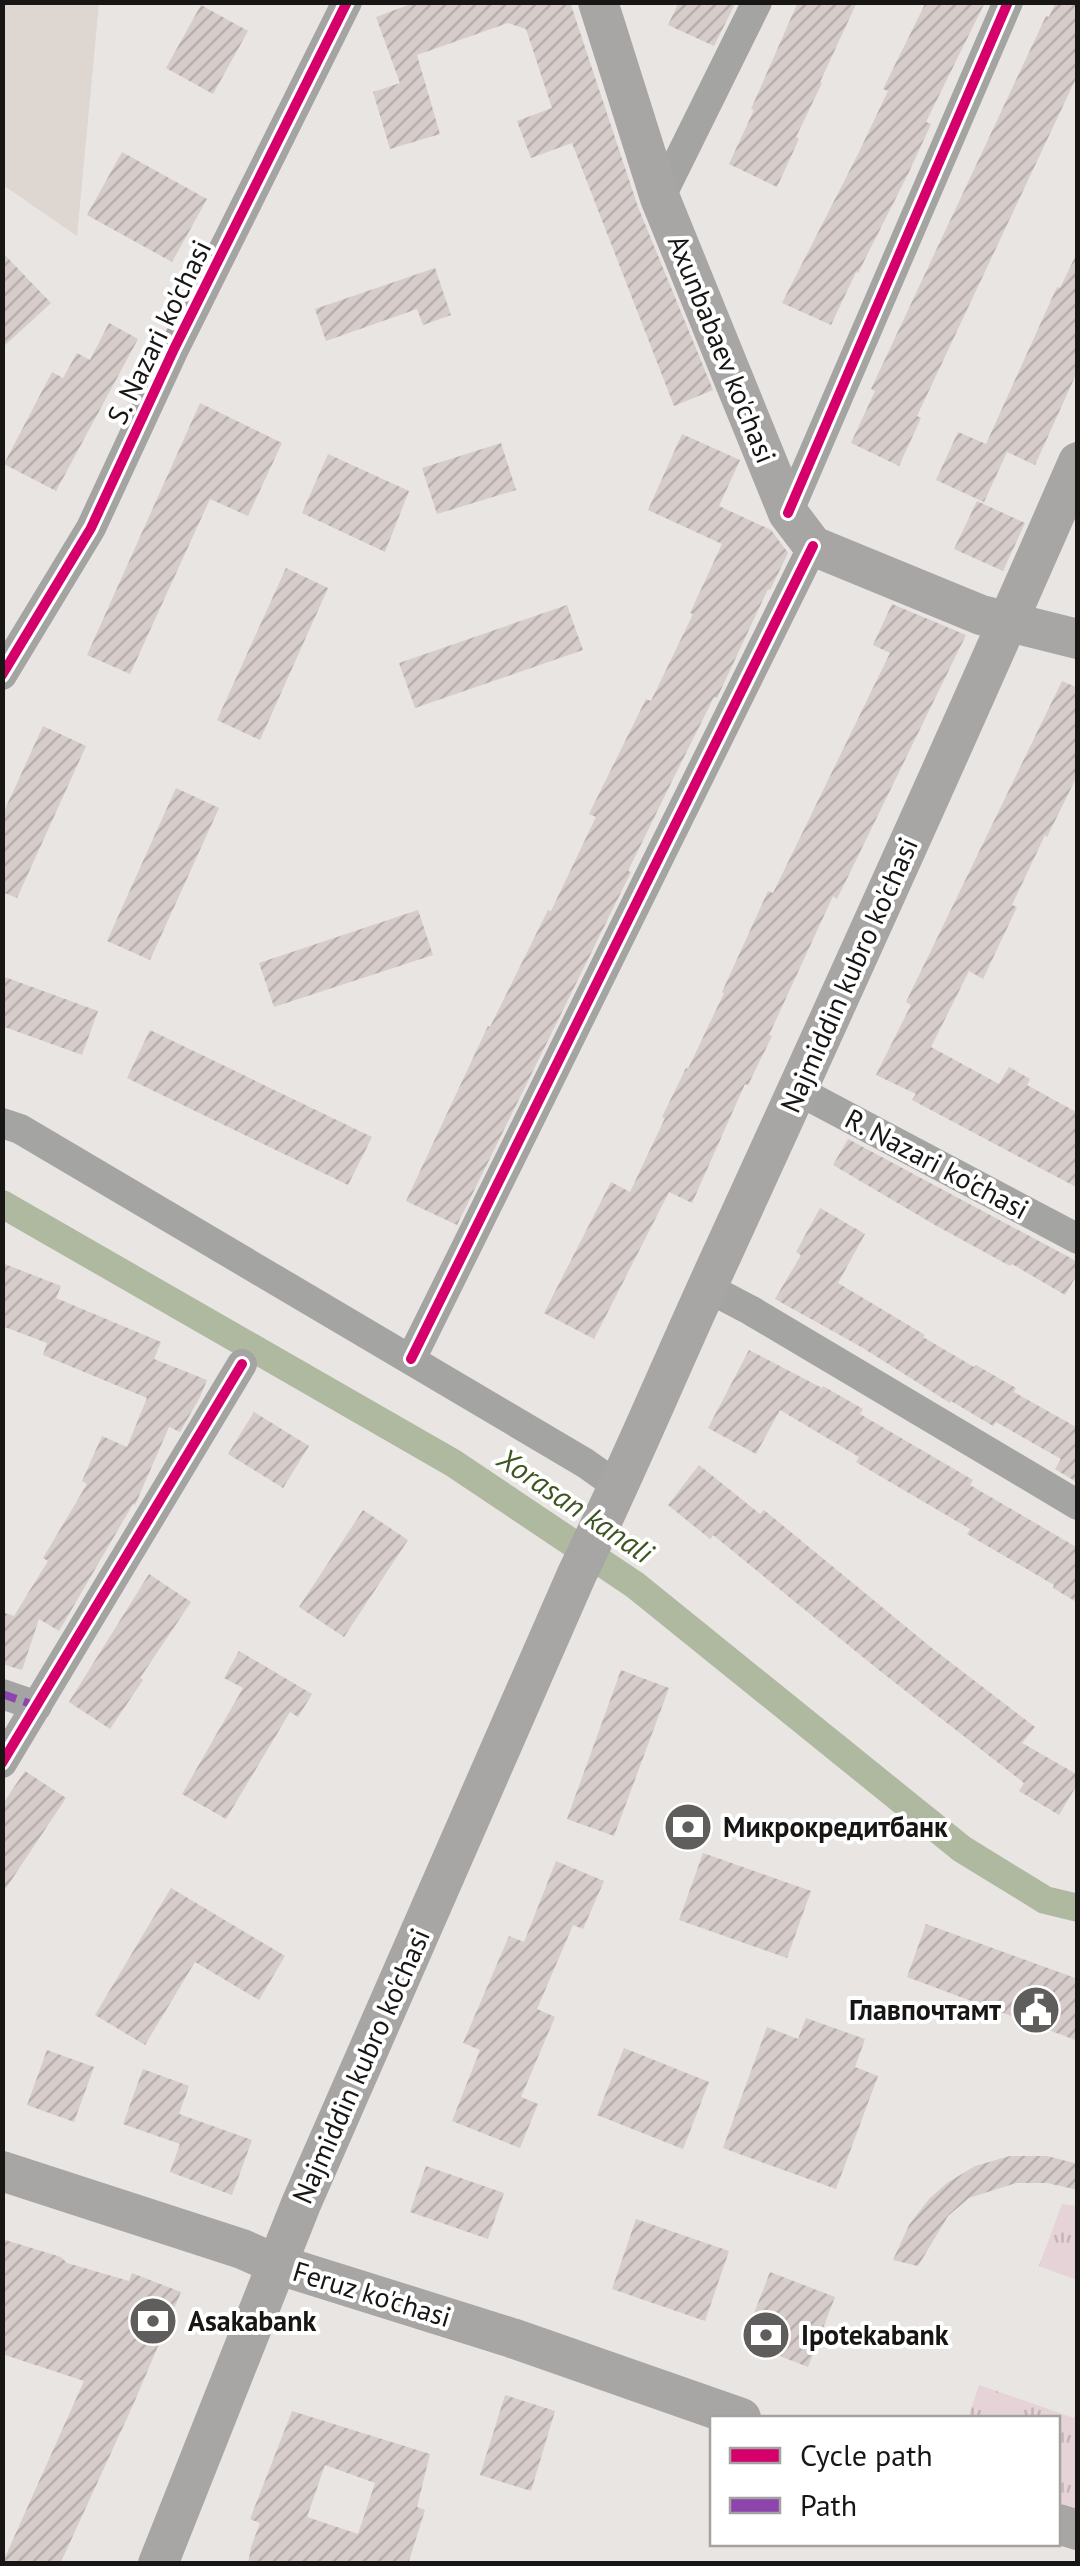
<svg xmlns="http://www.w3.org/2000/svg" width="1080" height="2566" viewBox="0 0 1080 2566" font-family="'PT Sans',sans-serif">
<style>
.built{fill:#ddd6d1}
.grass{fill:url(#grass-tufts)}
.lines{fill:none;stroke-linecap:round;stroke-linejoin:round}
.canal{stroke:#afb9a0;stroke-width:28}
.building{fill:url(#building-hatch);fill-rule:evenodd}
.minor{stroke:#a4a4a3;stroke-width:30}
.major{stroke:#a7a6a5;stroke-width:40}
.quiet{stroke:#8e44ad;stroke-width:8;stroke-dasharray:15 8;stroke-linecap:butt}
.cycleway-casing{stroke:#fff;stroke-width:16}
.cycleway{stroke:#d6006c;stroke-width:10}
.labels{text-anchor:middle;stroke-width:8;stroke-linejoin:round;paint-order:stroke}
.street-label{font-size:28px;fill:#171614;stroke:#fff}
.poi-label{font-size:28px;font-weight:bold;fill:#171614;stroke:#fff;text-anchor:start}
.water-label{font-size:30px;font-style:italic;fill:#3e5521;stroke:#fff}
</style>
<defs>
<pattern id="grass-tufts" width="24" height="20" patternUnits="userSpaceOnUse" patternTransform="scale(2.5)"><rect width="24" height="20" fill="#e5d3d8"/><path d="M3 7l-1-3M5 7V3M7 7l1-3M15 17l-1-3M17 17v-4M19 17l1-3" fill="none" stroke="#c4b4b8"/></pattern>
<pattern id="building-hatch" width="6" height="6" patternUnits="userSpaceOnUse" patternTransform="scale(2.5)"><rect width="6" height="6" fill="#d6ccca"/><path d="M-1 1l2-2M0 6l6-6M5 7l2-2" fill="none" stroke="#b7aead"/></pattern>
</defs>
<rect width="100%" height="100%" fill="#e8e5e3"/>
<!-- built -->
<polygon class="built" points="3,2 99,3 77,236 3,185"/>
<!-- grass -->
<g class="grass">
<polygon points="1062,2204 1077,2206 1077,2280 1039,2266"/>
<polygon points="979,2385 1074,2418 1077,2411 1077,2530 1058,2524 1058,2418 968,2418"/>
</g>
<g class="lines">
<!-- canal -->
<polyline class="canal" points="2,1204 453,1463 635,1585 962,1849 1045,1900 1078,1908"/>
</g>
<!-- building -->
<g class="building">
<polygon points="416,2 570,2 638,207 713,390 674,406 572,143 531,158 517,121 552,108 526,29 508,23 417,55 440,134 390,149 373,92 400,83 376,17"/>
<polygon points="679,2 736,2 714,46 668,25"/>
<polygon points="798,2 857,2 820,82 822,83 796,137 799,139 777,187 729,164 754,110 751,109"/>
<polygon points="926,2 985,2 926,122 931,124 909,172 858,273 856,272 831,325 782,303 858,154 888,91 883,89"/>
<polygon points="1056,2 1078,2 1078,74 917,416 921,418 899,466 851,443 875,391 871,389 1046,16 1049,17"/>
<polygon points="201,5 248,31 213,94 166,68"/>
<polygon points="122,152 207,199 172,262 87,215"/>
<polygon points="1078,251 1078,370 1035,465 1007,452 984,502 936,480 958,432 986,444 1057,287 1060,288"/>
<polygon points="2,252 51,303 2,348"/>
<polygon points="435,268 451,315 423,325 417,309 326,341 315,309"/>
<polygon points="109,323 138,339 56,491 4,464 52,372 63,378 77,353 90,360"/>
<polygon points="200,403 282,443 248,516 210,499 130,674 87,655"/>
<polygon points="682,434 740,460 719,506 771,530 788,553 770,590 768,589 717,698 714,697 673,779 628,871 631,872 457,1225 406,1201 488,1026 490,1027 548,910 551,911 596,817 589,814 646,699 651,701 693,614 690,613 722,544 648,510"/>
<polygon points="501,443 516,490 437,514 422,468"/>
<polygon points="328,454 409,491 385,552 302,513"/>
<polygon points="977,501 1025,523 1003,571 954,549"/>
<polygon points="286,568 328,588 260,740 217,720"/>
<polygon points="892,604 966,635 837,899 833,896 769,1035 772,1036 748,1085 745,1084 692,1203 669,1192 594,1339 544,1313 611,1182 630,1192 665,1118 662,1117 686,1068 688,1069 724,993 722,992 768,891 773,893 890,653 873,645"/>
<polygon points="567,605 583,650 415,708 399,663"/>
<polygon points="1062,681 1078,688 1078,774 1047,837 1045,835 1012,905 1017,907 983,979 969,971 931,1047 999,1084 1009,1067 1030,1079 1027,1085 1078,1113 1078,1188 912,1100 916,1094 876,1075 911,1005 906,1002"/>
<polygon points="43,726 86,746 17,898 2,892 2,816"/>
<polygon points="176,788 219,808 150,960 107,941"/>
<polygon points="418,910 433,955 274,1007 259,963"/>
<polygon points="2,976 98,1011 82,1055 2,1026"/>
<polygon points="150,1030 372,1137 348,1185 127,1078"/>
<polygon points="848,1139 1078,1262 1078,1273 1065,1295 1012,1264 1010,1266 935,1225 833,1165"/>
<polygon points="820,1208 865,1234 838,1283 925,1335 923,1337 974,1367 976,1365 1016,1388 1014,1392 1078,1428 1078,1483 1055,1469 1061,1459 996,1422 993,1426 951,1401 950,1403 863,1348 775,1299 801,1255 796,1252"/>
<polygon points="2,1263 61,1286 56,1298 161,1342 154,1359 207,1380 200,1397 180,1432 169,1427 135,1505 133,1504 59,1631 39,1619 22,1670 2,1664 2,1612 14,1616 48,1561 43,1558 87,1484 82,1481 102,1436 127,1447 147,1398 43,1355 47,1343 2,1326"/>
<polygon points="749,1350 822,1388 823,1386 863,1409 860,1414 973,1480 970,1485 1078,1548 1078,1603 1053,1588 1054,1585 967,1534 970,1529 856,1462 859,1457 780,1410 756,1454 708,1428"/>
<polygon points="254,1412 309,1446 283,1488 228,1454"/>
<polygon points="699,1465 760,1514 764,1510 933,1649 1035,1727 1022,1743 1078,1775 1078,1783 1059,1815 1019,1791 1024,1783 880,1671 713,1535 710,1539 668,1505"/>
<polygon points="363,1510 408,1540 344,1637 299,1607"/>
<polygon points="149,1574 191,1602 140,1678 143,1680 110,1729 69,1702"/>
<polygon points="239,1651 312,1694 298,1717 290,1712 226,1819 182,1794 243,1688 224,1678"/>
<polygon points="621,1670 669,1688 614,1836 567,1819"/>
<polygon points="25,1771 66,1798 2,1894 2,1805"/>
<polygon points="703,1853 811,1891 787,1958 679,1920"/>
<polygon points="556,1861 604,1881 583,1929 573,1925 537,2009 555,2017 521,2097 538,2104 520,2148 452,2121 480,2050 463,2043 509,1936 524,1942"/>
<polygon points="171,1888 285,1956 259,2000 195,1962 145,2045 95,2015"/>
<polygon points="926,1924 1078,1979 1078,2041 907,1977"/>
<polygon points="806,2018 865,2039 855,2067 878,2076 836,2189 723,2148 767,2027 798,2039"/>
<polygon points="624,2048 709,2082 683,2149 597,2115"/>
<polygon points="47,2050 94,2067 74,2122 27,2105"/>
<polygon points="143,2069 189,2086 179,2114 252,2140 232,2195 170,2172 180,2144 123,2124"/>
<polygon points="1010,2156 1047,2156 1078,2164 1078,2190 1047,2183 1016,2183 969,2198 948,2216 918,2266 893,2260 909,2225 929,2199 947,2183 975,2166"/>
<polygon points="426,2166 504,2193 488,2239 410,2212"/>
<polygon points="636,2219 729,2251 705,2321 612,2289"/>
<polygon points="2,2239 61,2257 67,2263 129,2281 132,2273 181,2292 133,2405 60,2564 2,2564 84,2381 2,2354"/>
<polygon points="770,2272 835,2297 808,2367 743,2342"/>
<polygon points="505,2395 555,2411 531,2491 480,2475"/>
<path d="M292 2411 430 2454 417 2507 425 2510 408 2564H248L251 2547 260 2523 250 2519ZM325 2465 375 2483 358 2534 307 2517Z"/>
</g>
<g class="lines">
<!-- minor -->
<g class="minor">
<polyline points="660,198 757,2"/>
<polyline points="788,513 1008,2"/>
<polyline points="2,675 91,528 174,349 347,2"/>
<polyline points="797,1090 1078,1239"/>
<polyline points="2,1123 20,1129 585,1463 619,1487"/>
<polyline points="706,1287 750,1310 1078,1505"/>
<polyline points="411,1359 813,546"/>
<polyline points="2,1694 37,1706"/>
<polyline points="2,1763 242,1364"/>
</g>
<!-- major -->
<g class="major">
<polyline points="598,2 660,198 788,513 813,546 981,615 1078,639"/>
<polyline points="2,2171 242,2249 276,2264 512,2338 741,2418"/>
<polyline points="1058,2524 1078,2530"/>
<path d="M158 2564 301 2204 577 1574C629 1467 674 1358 724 1250 844 988 963 726 1078 462"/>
</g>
<!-- quiet -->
<polyline class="quiet" points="2,1694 37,1706"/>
<!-- cycleway casing -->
<g class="cycleway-casing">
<g id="cycleway">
<polyline points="788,513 1008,2"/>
<polyline points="2,675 91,528 174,349 347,2"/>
<polyline points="411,1359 813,546"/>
<polyline points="2,1763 242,1364"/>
</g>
</g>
<!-- cycleway -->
<use href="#cycleway" class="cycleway"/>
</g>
<!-- icons -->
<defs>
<g id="bank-disc" transform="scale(2.5)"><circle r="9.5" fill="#605e5c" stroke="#fff"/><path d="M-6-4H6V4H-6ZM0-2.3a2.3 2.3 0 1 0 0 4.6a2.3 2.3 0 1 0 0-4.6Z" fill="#fff"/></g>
<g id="civic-disc" transform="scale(2.5)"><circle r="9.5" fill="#605e5c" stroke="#fff"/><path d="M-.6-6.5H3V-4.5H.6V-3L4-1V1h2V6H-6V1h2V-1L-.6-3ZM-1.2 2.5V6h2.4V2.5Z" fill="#fff"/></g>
</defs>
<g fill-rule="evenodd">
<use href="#bank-disc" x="688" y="1827"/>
<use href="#civic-disc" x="1036" y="2010"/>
<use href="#bank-disc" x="153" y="2321"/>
<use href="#bank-disc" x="766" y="2335"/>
</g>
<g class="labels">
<!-- street labels -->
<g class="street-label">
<text transform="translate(159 332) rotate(-64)" y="10">S. Nazari ko'chasi</text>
<text transform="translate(722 349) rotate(68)" y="10">Axunbabaev ko'chasi</text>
<text transform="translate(849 975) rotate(-66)" y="10">Najmiddin kubro ko'chasi</text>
<text transform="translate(937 1164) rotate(28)" y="10">R. Nazari ko'chasi</text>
<text transform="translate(361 2066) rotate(-66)" y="10">Najmiddin kubro ko'chasi</text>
<text transform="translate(372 2294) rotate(17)" y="10">Feruz ko'chasi</text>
</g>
<!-- poi labels -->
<g class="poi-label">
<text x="723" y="1837">Микрокредитбанк</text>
<text x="1001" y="2020" text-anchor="end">Главпочтамт</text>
<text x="188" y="2331">Asakabank</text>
<text x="801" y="2345">Ipotekabank</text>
</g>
<!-- water labels -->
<g class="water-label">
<text transform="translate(575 1506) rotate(34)" y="10">Xorasan kanali</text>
</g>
</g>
<!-- border -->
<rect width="1080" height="2566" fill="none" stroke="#171614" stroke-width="10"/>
<!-- legend -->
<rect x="710" y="2416" width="350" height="130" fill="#ffffff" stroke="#a2a2a1" stroke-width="2.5"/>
<rect x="730" y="2448" width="50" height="15" fill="#d6006c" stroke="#a2a2a1" stroke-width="2.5"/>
<text x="800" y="2466" font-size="30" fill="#171614">Cycle path</text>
<rect x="730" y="2498" width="50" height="15" fill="#8e44ad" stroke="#a2a2a1" stroke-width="2.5"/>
<text x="800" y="2516" font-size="30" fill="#171614">Path</text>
</svg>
